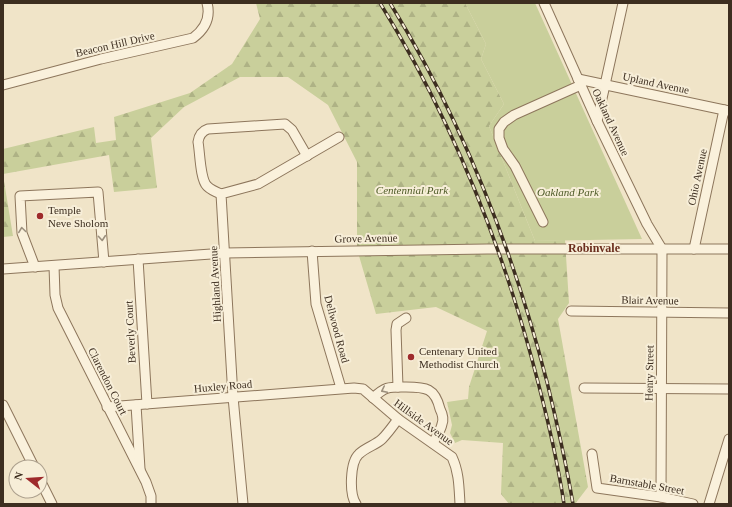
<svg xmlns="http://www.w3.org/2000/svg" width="732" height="507" viewBox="0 0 732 507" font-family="Georgia,serif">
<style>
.green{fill:#c9cf9b}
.forest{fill:url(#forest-firs)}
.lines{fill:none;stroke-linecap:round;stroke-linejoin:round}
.minor-casing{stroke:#8d765c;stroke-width:11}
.minor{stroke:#faf1dc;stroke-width:9}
.rail-casing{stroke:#3d2e20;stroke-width:3.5}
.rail{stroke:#f7eed8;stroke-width:2;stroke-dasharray:6;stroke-linecap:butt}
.oneway{stroke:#9c907e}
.poi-dot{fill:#9e2a2b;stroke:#f7eed8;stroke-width:1.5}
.labels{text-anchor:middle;stroke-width:4;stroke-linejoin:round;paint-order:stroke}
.street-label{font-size:11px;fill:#3d2e20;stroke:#f7eed8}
.park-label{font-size:11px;font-style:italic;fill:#4d5a26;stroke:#f7eed8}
.poi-label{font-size:11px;fill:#3d2e20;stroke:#f7eed8;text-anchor:start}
.neighbourhood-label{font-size:12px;font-weight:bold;fill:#6b2e1e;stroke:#f7eed8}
</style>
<defs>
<pattern id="forest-firs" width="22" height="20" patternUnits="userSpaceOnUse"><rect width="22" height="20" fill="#c9cf9b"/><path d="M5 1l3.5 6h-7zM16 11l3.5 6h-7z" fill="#aeb285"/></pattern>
</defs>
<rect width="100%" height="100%" fill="#f0e4c8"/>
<!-- green -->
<polygon class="green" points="465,3 535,3 642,239 535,241 489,126 504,104 481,59 486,44"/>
<!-- forest -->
<g class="forest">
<polygon points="256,3 465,3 486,44 481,59 504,104 489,126 535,241 565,240 569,303 558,319 588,487 575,504 509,504 501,494 503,443 462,440 455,443 450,433 452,425 447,402 468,399 469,387 487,331 436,307 376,314 357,249 357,162 328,105 288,77 240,77 184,107 151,138 157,188 114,192 109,155 3,174 3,149 94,127 96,143 116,140 114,117 190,93 232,64 260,19"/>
<polygon points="3,175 13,236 3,237"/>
</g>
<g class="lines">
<!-- minor casing -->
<g class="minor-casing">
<g id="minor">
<polyline points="544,3 597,121 647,224 662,249 661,497"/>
<polyline points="578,79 729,111"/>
<path d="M3 85 101 59 193 38C205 29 211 18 207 3"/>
<polyline points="597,121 623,3"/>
<path d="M221 194C216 192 211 190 207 186 200 179 200 152 198 142 199 135 202 131 208 129L285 124 292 130 307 156"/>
<polyline points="543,222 515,166 503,149 499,138 499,129 504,122 514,115 581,85"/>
<polyline points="694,249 724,110"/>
<polyline points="312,251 316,304 341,388"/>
<polyline points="138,259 147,404"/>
<polyline points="54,266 55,295 58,308 146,482 151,496 151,504"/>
<polyline points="35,267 22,233 20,196 98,192 104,262"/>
<polyline points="3,269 225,253 487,249 729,249"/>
<polyline points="571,311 729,313"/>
<polyline points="398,387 396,330 397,324 406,318"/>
<polyline points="584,388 729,389"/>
<path d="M373 398C386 386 389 387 406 387 426 387 435 388 440 409 442 413 444 419 442 424 441 430 436 437 433 443"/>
<polyline points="3,405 34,467"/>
<polyline points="136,405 140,469"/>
<path d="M107 407 354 388 363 389 398 419 452 457C459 472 459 487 460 504"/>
<polyline points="592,454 597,488 661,497 693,504"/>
<polyline points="40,480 52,504"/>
<polyline points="243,504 233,397 221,194 258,184 339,137"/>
<path d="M356 504C349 494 350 462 359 454 366 447 376 445 382 439 388 433 393 426 398 419"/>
<polyline points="709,504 729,439"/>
</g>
</g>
<!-- minor -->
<use href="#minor" class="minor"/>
<!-- rail casing -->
<g class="rail-casing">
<g id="rail">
<path d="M380 3C453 121 505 252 539 386 549 425 558 464 564 504"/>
<path d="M390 3C462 120 513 250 547 382 557 423 566 463 573 504"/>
</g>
</g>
<!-- rail -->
<use href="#rail" class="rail"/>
</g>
<!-- one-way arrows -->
<defs><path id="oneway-chevron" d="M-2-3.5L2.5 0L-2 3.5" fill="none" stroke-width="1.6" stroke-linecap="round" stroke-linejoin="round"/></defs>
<g class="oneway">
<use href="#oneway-chevron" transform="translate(22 230) rotate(-98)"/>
<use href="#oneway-chevron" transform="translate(102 238) rotate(85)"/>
<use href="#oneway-chevron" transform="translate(384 390) rotate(154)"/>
</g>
<!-- markers -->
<g class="poi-dot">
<circle cx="40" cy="216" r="4"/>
<circle cx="411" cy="357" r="4"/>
</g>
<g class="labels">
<!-- street labels -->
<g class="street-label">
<text transform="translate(115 44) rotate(-13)" y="4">Beacon Hill Drive</text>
<text transform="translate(656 83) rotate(12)" y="4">Upland Avenue</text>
<text transform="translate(611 122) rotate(65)" y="4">Oakland Avenue</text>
<text transform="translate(697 177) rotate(-78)" y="4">Ohio Avenue</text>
<text transform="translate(366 238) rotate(-1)" y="4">Grove Avenue</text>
<text transform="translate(215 284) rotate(-93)" y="4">Highland Avenue</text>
<text transform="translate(650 300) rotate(1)" y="4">Blair Avenue</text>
<text transform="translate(337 329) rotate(75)" y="4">Dellwood Road</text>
<text transform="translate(130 332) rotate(-93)" y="4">Beverly Court</text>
<text transform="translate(649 373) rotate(-89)" y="4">Henry Street</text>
<text transform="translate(108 381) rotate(63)" y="4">Clarendon Court</text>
<text transform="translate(223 386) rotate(-5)" y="4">Huxley Road</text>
<text transform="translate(424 422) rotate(36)" y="4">Hillside Avenue</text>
<text transform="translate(647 484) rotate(10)" y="4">Barnstable Street</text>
</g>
<!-- park labels -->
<g class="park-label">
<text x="412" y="194">Centennial Park</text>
<text x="568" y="196">Oakland Park</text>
</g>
<!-- poi labels -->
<g class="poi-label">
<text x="48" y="214">Temple<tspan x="48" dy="13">Neve Sholom</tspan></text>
<text x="419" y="355">Centenary United<tspan x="419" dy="13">Methodist Church</tspan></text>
</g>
<!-- neighbourhood labels -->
<g class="neighbourhood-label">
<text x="594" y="252">Robinvale</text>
</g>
</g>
<!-- border -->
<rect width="732" height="507" fill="none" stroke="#3d2e20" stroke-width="8"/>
<!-- north arrow -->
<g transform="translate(28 479) rotate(287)"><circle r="19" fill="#f7eed8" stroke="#ada18e"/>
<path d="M0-3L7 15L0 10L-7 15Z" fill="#9e2a2b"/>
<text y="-6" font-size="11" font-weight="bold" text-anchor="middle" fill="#3d2e20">N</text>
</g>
</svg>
